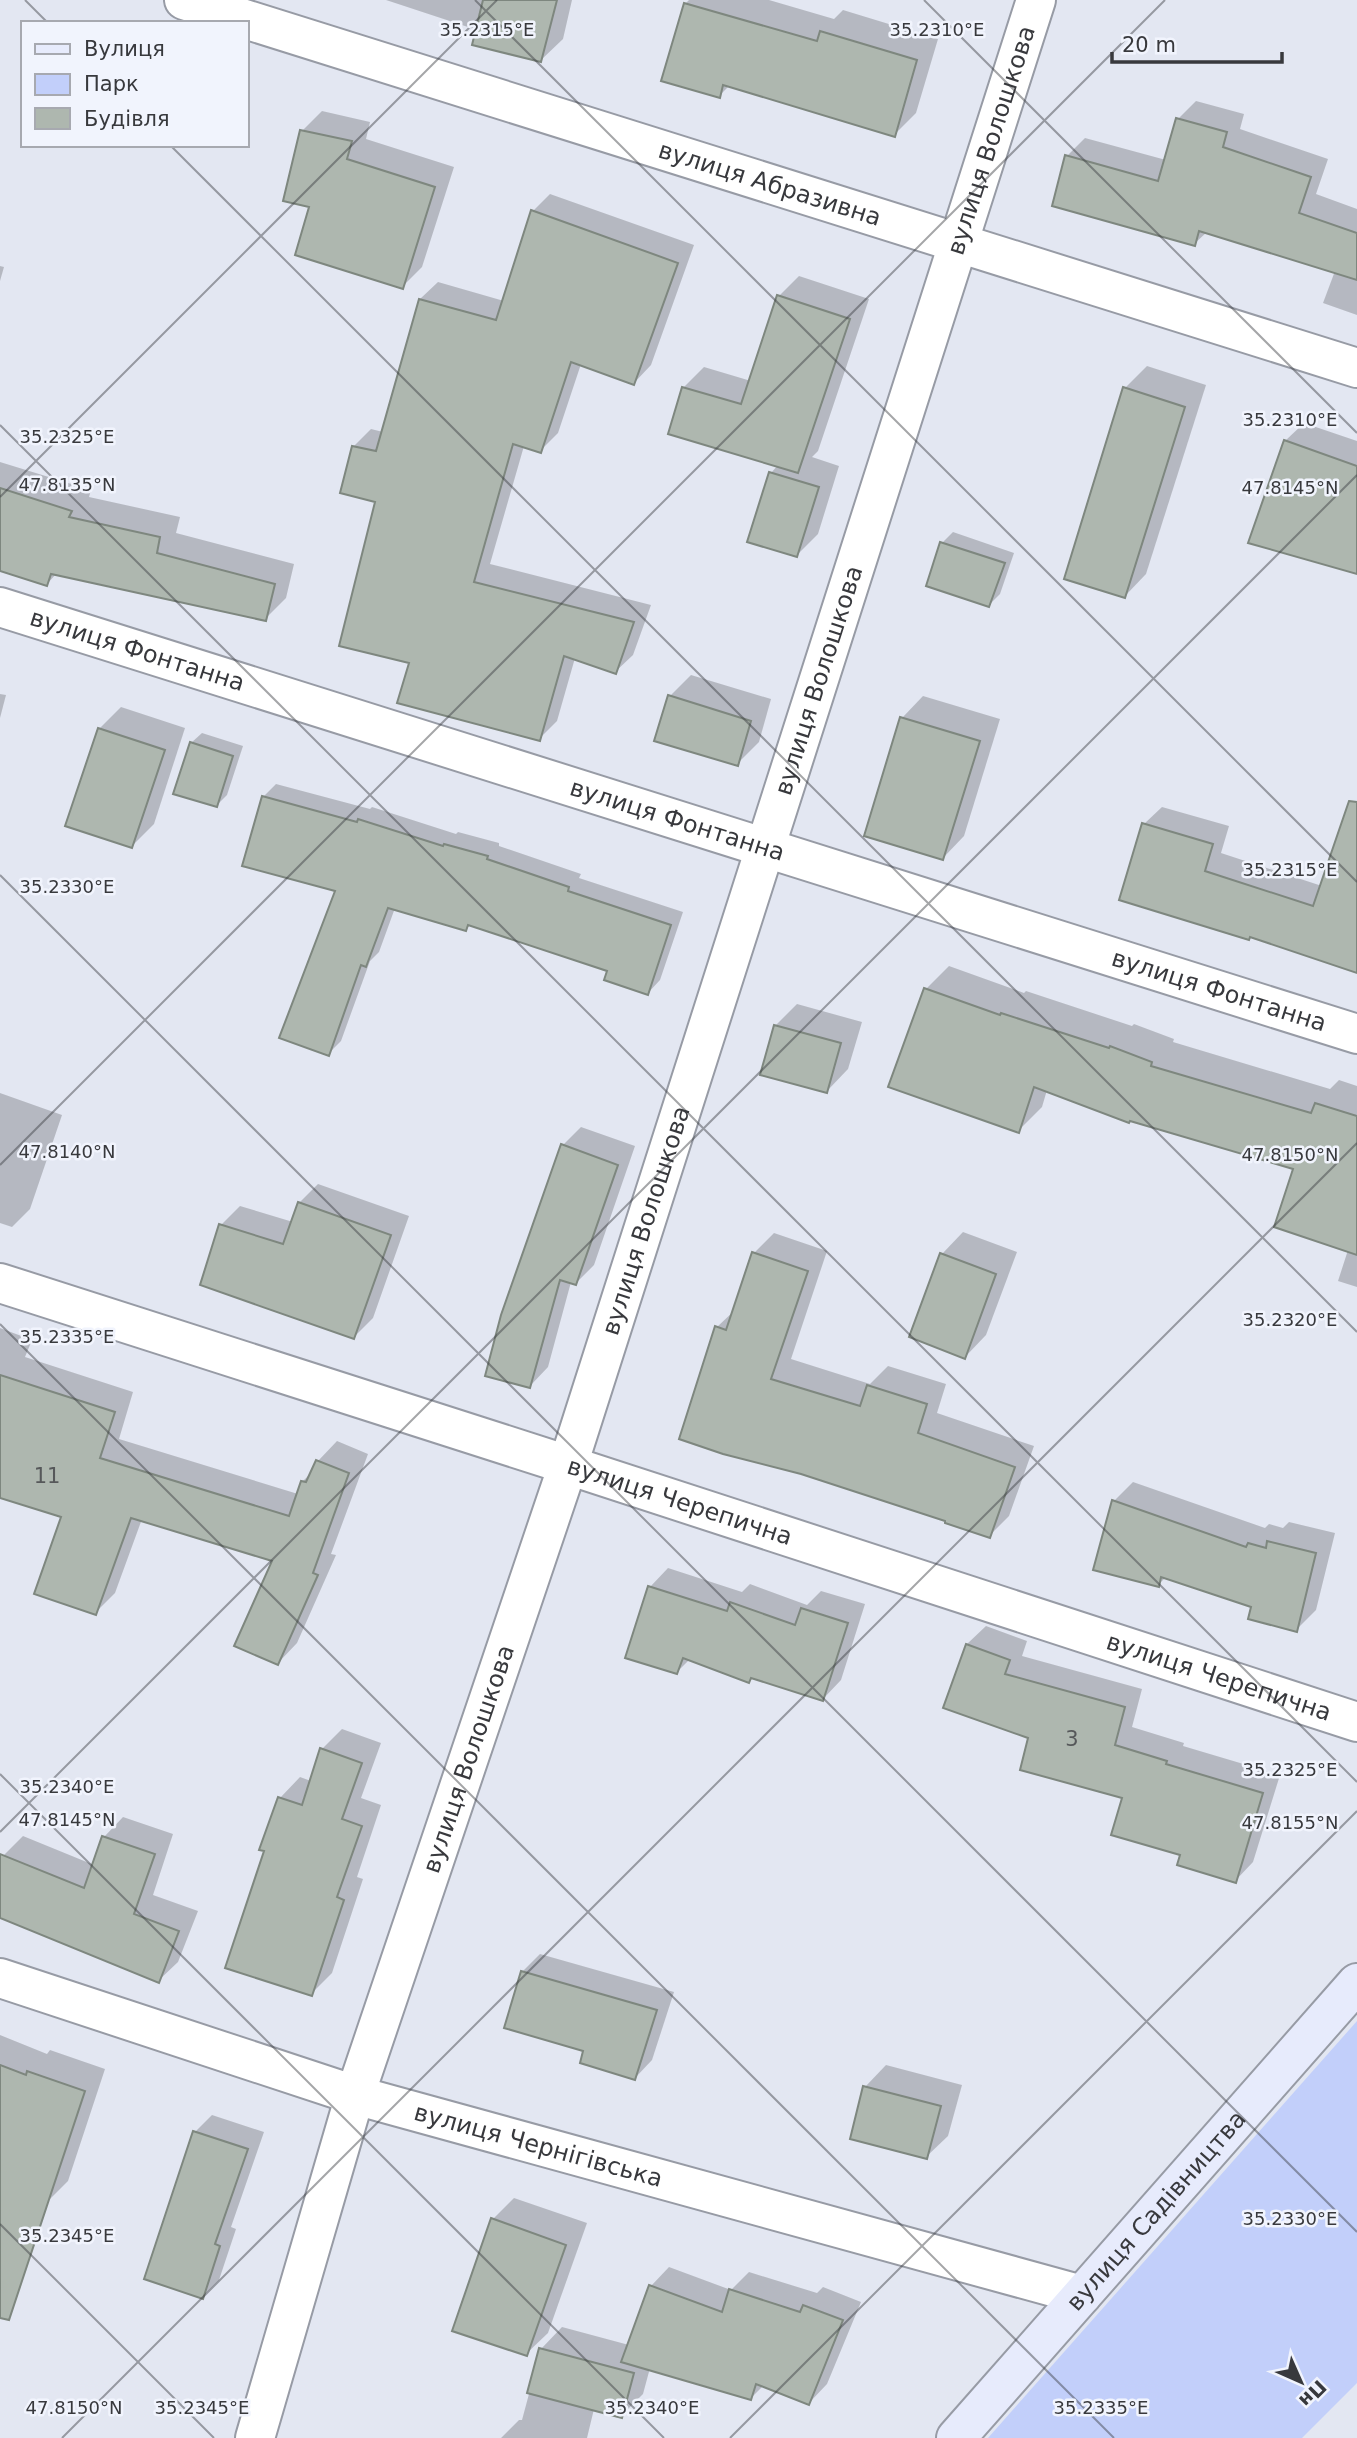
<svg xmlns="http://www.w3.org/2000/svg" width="1357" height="2438" viewBox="0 0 1357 2438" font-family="'DejaVu Sans',sans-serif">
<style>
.green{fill:#c2cffa}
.shadow{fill:#0003}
.building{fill:#aeb7af;stroke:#7e877f;stroke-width:2}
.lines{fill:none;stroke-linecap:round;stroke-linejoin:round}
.street-casing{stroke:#979ba5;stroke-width:42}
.secondary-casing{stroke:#979ba5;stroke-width:42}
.street{stroke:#fff;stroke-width:38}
.secondary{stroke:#e7ebfc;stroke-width:38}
.ticks{fill:none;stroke:#38393d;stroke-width:2;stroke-opacity:0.45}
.labels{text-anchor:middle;stroke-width:5;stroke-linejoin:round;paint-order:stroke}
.number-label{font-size:21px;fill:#56585a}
.street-label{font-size:24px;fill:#38393d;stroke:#f1f4fd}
.ticks-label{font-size:18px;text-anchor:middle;fill:#38393d;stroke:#f1f4fd;stroke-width:5;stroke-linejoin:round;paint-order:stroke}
</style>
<rect width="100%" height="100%" fill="#e3e7f2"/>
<!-- green -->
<polygon class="green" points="1357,2021 1357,2383 1302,2438 988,2438"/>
<!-- shadow -->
<g class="shadow">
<polygon points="386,0 572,0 563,39 541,60 477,30"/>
<polygon points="689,0 769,0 834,19 843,10 938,39 916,113 894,135 730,85 719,96 685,4"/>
<polygon points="1196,101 1244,114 1240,129 1328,159 1316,194 1357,209 1357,315 1323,303 1335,271 1207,232 1194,244 1067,156 1085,138 1166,160 1178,119"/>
<polygon points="322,111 370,122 366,139 454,167 422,267 402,287 312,206 302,131"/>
<polygon points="550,194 694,245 651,365 634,383 581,364 558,433 540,451 524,446 490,564 651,605 633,655 615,672 575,658 557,721 539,739 411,662 378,500 353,447 371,429 383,432 420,299 438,282 504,301 533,211"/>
<polygon points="0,266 4,267 0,281"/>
<polygon points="799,276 869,299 818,451 812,457 839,466 818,534 797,555 771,473 778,465 683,388 704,367 751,381 779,296"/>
<polygon points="1147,366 1206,385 1146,574 1125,596 1125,388"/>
<polygon points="1304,423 1357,441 1357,572 1285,441"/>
<polygon points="0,462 91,490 89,497 180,517 176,533 294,564 286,598 265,619 57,573 47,584 0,569"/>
<polygon points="953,532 1014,553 1000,594 989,605 942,543"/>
<polygon points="691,675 771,699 759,742 737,764 670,696"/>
<polygon points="0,694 6,695 0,718"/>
<polygon points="923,696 1000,719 964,836 943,858 902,718"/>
<polygon points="121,707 185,728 154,824 132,846 99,729"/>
<polygon points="202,733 243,746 227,795 217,805 191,743"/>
<polygon points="276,784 370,809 372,807 456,834 458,832 499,843 499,846 581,874 579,878 683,912 660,980 648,993 609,970 471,924 466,929 395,908 379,952 370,961 341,1041 328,1054 337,889 263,797"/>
<polygon points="1162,807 1229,826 1221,853 1322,886 1357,859 1357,962 1251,936 1144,824"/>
<polygon points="949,966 1024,993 1026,991 1132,1026 1134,1024 1174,1039 1173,1042 1330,1089 1339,1080 1357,1086 1357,1287 1338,1281 1348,1250 1295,1167 1047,1090 1042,1107 1018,1131 926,989"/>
<polygon points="797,1004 862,1022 848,1069 827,1091 775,1026"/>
<polygon points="0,1093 62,1115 30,1209 12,1227 0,1223"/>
<polygon points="581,1127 635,1146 594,1265 576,1283 571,1282 548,1367 530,1386 563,1145"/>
<polygon points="318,1184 409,1216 373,1318 354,1337 221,1225 240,1206 293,1222 299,1203"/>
<polygon points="963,1232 1017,1252 986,1335 965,1357 911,1336 942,1254"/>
<polygon points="774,1233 827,1251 791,1359 870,1384 888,1366 946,1384 937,1413 1034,1446 1009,1516 989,1536 948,1520 801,1472 717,1327 735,1310 754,1253"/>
<polygon points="0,1328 32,1340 25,1357 133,1392 119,1439 298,1494 303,1481 314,1470 318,1461 337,1441 368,1454 331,1554 336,1555 297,1643 278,1663 274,1560 142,1519 115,1593 95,1613 63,1516 0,1496"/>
<polygon points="1133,1482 1265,1528 1269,1524 1283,1528 1289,1522 1335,1533 1316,1610 1296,1630 1253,1606 1166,1577 1158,1585 1114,1501"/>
<polygon points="668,1568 742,1592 750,1584 807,1605 821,1591 865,1604 841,1680 823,1699 753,1676 749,1681 690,1659 677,1672 650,1587"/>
<polygon points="986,1626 1027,1641 1022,1656 1142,1689 1132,1727 1184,1743 1183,1746 1280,1775 1253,1862 1235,1881 1183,1853 1124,1797 1030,1737 945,1707 967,1644"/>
<polygon points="342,1729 381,1743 361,1798 381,1805 357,1877 363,1879 332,1973 311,1994 266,1850 280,1798 300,1777 311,1781 322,1749"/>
<polygon points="123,1817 173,1834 153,1895 198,1911 178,1962 158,1981 0,1916 0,1863 3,1856 23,1836 94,1865 104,1837"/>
<polygon points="540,1954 674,1992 652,2060 635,2078 585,2050 522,1972"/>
<polygon points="0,2035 47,2054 50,2050 105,2069 68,2181 46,2203 0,2187"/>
<polygon points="886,2065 962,2085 948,2136 926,2157 865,2087"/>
<polygon points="212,2115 264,2132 231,2227 236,2229 219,2280 202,2297 195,2132"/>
<polygon points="514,2198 587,2223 548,2333 526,2354 493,2219"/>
<polygon points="669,2267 731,2290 749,2272 817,2293 823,2287 861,2302 827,2384 809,2403 764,2385 751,2398 650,2368 643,2394 621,2416 594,2409 587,2438 501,2438 519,2420 522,2420 541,2349 562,2327 629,2345 651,2286"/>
</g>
<!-- building -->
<g class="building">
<polygon points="483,0 557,0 541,62 472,45"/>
<polygon points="684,3 817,41 820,31 917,60 895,137 723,85 720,98 661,81"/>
<polygon points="1176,118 1227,132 1223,147 1311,177 1299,213 1357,233 1357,280 1199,231 1195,246 1052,206 1065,155 1158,181"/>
<polygon points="300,130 352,141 347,159 435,187 403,289 295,255 309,207 283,201"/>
<polygon points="531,210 678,263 634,385 571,362 541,453 513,444 474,582 634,622 616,674 564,656 540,741 397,703 409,663 339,646 375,502 340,493 352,446 376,451 419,299 496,320"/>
<polygon points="777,295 850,319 798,473 668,434 682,387 741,404"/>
<polygon points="1123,387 1185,407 1125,598 1064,579"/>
<polygon points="1284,440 1357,466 1357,574 1248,543"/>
<polygon points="769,472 819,487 797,557 747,542"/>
<polygon points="0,488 72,511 69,517 160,537 157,553 275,584 266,621 51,574 47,586 0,571"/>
<polygon points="940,542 1005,563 989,607 926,586"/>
<polygon points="668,695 751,721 738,766 654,741"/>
<polygon points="900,717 980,741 943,860 864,836"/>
<polygon points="98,728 165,750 132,848 65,826"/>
<polygon points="190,742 233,756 217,807 173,794"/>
<polygon points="262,796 357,822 358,819 443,846 444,844 488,856 487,859 569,887 568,891 671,925 648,995 604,980 607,971 468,925 466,931 388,908 366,967 361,965 329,1056 279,1038 335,891 242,866"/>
<polygon points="1349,801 1357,802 1357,973 1250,937 1249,940 1119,900 1142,823 1213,844 1205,871 1313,906"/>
<polygon points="924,988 1000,1015 1001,1013 1109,1048 1110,1046 1152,1062 1151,1066 1311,1113 1315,1103 1357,1116 1357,1255 1274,1227 1293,1169 1130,1121 1129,1123 1034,1087 1019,1133 888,1087"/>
<polygon points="774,1025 841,1043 827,1093 760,1075"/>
<polygon points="561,1144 618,1165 576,1285 560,1280 530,1388 485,1376 501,1315"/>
<polygon points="298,1202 391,1235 354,1339 200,1285 219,1224 283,1244"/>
<polygon points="752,1252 808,1271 771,1379 860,1406 867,1385 927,1404 918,1433 1015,1467 990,1538 945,1523 945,1521 801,1474 723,1454 679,1439 715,1326 726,1330"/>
<polygon points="940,1253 996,1274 965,1359 909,1337"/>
<polygon points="0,1375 115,1412 100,1458 289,1516 301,1481 306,1482 316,1460 349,1473 313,1573 318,1575 278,1665 234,1646 272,1561 131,1518 96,1615 34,1594 61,1517 0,1498"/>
<polygon points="1112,1500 1246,1547 1248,1543 1266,1548 1267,1541 1316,1553 1297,1632 1248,1619 1251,1607 1161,1577 1159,1587 1093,1570"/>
<polygon points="648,1586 727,1611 730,1602 795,1625 801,1608 848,1623 823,1701 751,1678 749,1683 683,1658 677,1674 625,1658"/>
<polygon points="966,1644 1010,1660 1005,1674 1125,1707 1115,1745 1167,1761 1166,1764 1263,1793 1236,1883 1177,1865 1180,1855 1111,1835 1122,1798 1020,1770 1028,1738 943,1708"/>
<polygon points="320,1748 362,1763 342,1819 362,1826 337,1897 344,1900 312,1996 225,1968 264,1851 259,1850 278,1797 302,1805"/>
<polygon points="102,1836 155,1854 134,1914 179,1931 159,1983 0,1918 0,1854 84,1888"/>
<polygon points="521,1971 657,2010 635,2080 580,2063 583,2051 504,2028"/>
<polygon points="0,2065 26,2075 27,2071 85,2091 9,2320 0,2318"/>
<polygon points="863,2086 941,2106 927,2159 850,2139"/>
<polygon points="193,2131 248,2149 215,2244 220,2246 203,2299 144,2279"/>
<polygon points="491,2218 566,2245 527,2356 452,2331"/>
<polygon points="649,2285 722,2312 729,2289 800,2312 803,2305 843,2320 809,2405 756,2384 751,2400 621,2362"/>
<polygon points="539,2348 634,2373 622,2418 527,2393"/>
</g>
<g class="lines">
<!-- street casing -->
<g class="street-casing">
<g id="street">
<path id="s1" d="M184 0 1357 368"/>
<path id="s2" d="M0 607 1357 1034"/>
<path id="s3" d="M0 1283 568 1465 1357 1722"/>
<path id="s4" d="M0 1978 355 2095 1082 2295"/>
<path id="s5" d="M255 2438 355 2095 568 1465 1036 0"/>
</g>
</g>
<!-- secondary casing -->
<g class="secondary-casing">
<g id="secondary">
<path id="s6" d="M956 2438 1357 1983"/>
</g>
</g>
<!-- street -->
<use href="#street" class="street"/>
<!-- secondary -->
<use href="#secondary" class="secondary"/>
</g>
<!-- ticks -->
<path class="ticks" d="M25 0 48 23M475 0 1357 882M924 0 1357 433M170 145 1357 1332M0 425 1357 1782M0 497 497 0M0 875 1357 2232M0 1165 1165 0M0 1324 1114 2438M0 1774 664 2438M0 1832 1357 475M0 2224 214 2438M62 2438 1357 1143M730 2438 1357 1811"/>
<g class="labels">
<!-- number labels -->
<g class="number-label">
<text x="47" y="1483">11</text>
<text x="1072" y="1746">3</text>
</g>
<!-- street labels -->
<g class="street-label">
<text dy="8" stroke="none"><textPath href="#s5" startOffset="2413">вулиця Волошкова</textPath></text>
<text dy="8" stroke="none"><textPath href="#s1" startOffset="614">вулиця Абразивна</textPath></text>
<text dy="8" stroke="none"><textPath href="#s2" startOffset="144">вулиця Фонтанна</textPath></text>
<text dy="8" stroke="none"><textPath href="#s5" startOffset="1846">вулиця Волошкова</textPath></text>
<text dy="8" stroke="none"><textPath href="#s2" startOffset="710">вулиця Фонтанна</textPath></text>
<text dy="8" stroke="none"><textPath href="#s2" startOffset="1278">вулиця Фонтанна</textPath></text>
<text dy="8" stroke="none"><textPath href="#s5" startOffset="1279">вулиця Волошкова</textPath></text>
<text dy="8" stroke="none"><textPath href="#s3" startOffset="714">вулиця Черепична</textPath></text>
<text dy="8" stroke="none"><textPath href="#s3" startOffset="1281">вулиця Черепична</textPath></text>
<text dy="8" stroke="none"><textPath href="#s5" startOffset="712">вулиця Волошкова</textPath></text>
<text dy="8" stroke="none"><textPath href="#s4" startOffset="564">вулиця Чернігівська</textPath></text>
<text dy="8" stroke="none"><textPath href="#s6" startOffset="303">вулиця Садівництва</textPath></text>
</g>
</g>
<g class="ticks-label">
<text x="487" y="36">35.2315°E</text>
<text x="937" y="36">35.2310°E</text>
<text x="1290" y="426">35.2310°E</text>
<text x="67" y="443">35.2325°E</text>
<text x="67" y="491">47.8135°N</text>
<text x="1290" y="494">47.8145°N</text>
<text x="1290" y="876">35.2315°E</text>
<text x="67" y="893">35.2330°E</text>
<text x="67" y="1158">47.8140°N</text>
<text x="1290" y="1161">47.8150°N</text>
<text x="1290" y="1326">35.2320°E</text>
<text x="67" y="1343">35.2335°E</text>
<text x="1290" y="1776">35.2325°E</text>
<text x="67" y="1793">35.2340°E</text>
<text x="67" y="1826">47.8145°N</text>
<text x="1290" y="1829">47.8155°N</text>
<text x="1290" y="2225">35.2330°E</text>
<text x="67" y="2242">35.2345°E</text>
<text x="74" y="2414">47.8150°N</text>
<text x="202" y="2414">35.2345°E</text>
<text x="652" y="2414">35.2340°E</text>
<text x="1101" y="2414">35.2335°E</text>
</g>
<!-- legend -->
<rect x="21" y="21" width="228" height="126" fill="#f1f4fd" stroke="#a7a9b0" stroke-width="2"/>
<rect x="35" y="44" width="35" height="10" fill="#e7ebfc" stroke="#a7a9b0" stroke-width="2"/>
<text x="84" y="56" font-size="21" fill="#38393d">Вулиця</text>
<rect x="35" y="74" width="35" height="21" fill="#c2cffa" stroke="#a7a9b0" stroke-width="2"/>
<text x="84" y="91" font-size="21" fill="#38393d">Парк</text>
<rect x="35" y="108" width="35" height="21" fill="#aeb7af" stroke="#a7a9b0" stroke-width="2"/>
<text x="84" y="126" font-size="21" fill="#38393d">Будівля</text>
<!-- north arrow -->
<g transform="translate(1301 2382) rotate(135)" stroke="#f1f4fd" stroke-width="5" paint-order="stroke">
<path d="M0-5L12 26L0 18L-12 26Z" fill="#38393d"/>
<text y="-10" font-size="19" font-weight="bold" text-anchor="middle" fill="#38393d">Пн</text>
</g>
<!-- scale -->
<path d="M1112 52v10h170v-10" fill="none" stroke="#38393d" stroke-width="3.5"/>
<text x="1122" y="52" font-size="21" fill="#38393d" stroke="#f1f4fd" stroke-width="5" paint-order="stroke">20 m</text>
</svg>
